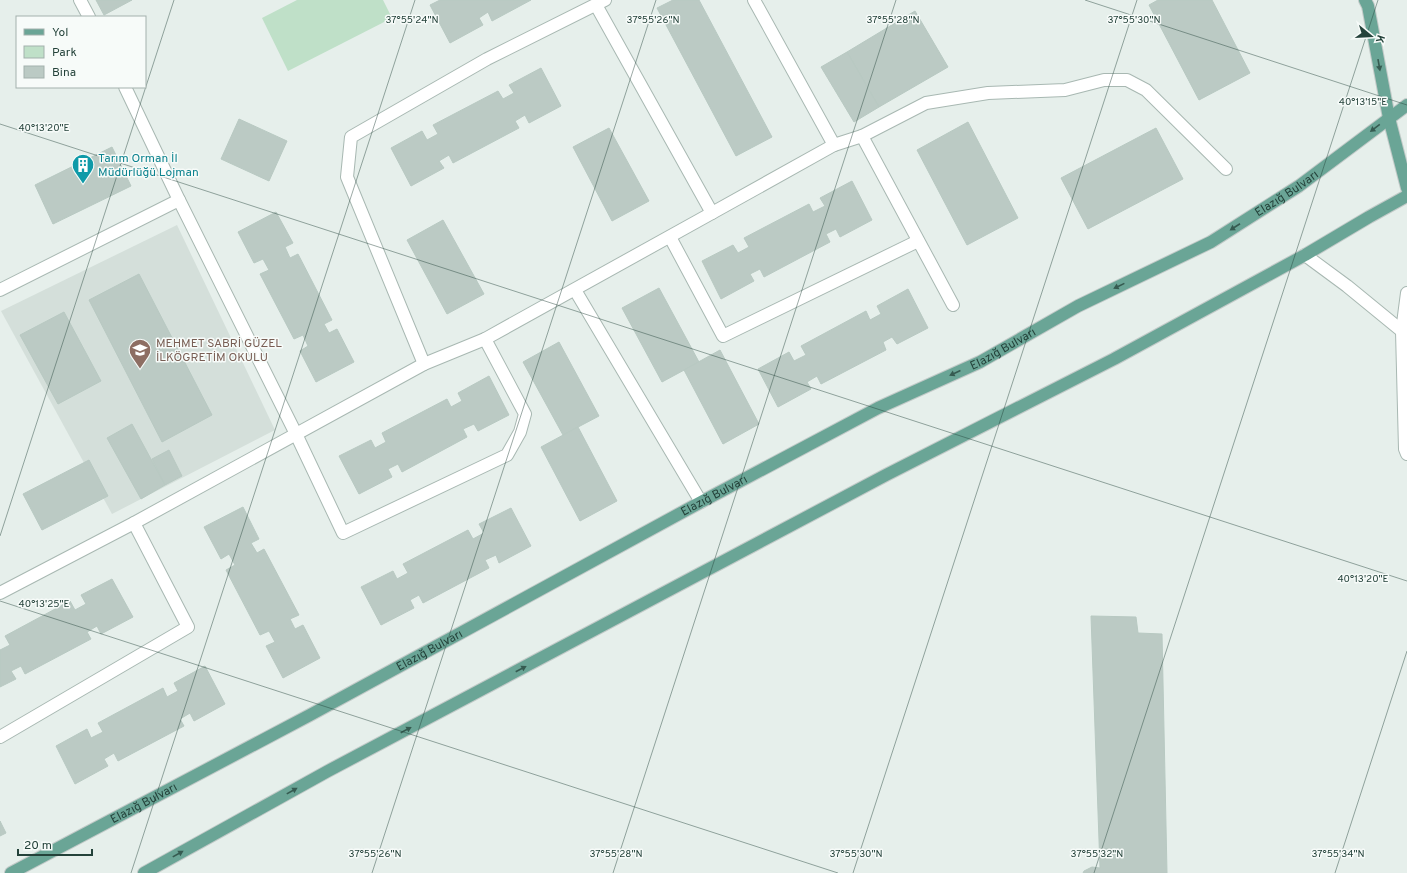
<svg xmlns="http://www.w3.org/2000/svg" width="1407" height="873" viewBox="0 0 1407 873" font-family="Overpass,sans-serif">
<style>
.built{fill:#d4dfda}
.green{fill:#bfe0c8}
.building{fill:#bbcac4;stroke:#b8c9c2}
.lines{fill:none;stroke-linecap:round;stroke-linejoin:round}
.minor-casing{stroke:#a8b8b2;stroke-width:14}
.major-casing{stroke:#c2cac8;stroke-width:14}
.minor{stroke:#fff;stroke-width:12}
.major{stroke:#6aa596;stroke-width:12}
.oneway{fill:#365b51}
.ticks{fill:none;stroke:#24423a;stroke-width:1;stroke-opacity:0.45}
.labels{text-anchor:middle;stroke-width:3;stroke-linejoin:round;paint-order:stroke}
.culture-label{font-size:12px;fill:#0d838f;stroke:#f7fbf9;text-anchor:start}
.street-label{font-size:12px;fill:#24423a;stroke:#f7fbf9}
.education-label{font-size:12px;fill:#785e54;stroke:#f7fbf9;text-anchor:start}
.ticks-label{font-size:10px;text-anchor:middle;fill:#24423a;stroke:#f7fbf9;stroke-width:3;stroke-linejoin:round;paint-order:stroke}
</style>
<rect width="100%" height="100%" fill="#e6efeb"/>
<!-- built -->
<polygon class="built" points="177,225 275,430 112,514 1,311"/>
<!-- green -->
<polygon class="green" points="297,0 383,0 392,18 288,71 262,18"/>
<!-- building -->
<g class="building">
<polygon points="96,0 132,0 104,15"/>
<polygon points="440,0 531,0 492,21 488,12 479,18 483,25 450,43 430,5"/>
<polygon points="673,0 699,0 772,137 736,156 657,8"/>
<polygon points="1158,0 1212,0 1250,73 1199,100 1149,5"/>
<polygon points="915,11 948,67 879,107 847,52"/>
<polygon points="847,52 879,107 854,122 821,67"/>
<polygon points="541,68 561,106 529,123 525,115 515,121 519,128 453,163 449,155 439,161 444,168 411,186 391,148 422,131 427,140 438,134 433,125 498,91 503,99 514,93 509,85"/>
<polygon points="239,119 287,141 269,181 221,159"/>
<polygon points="968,122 1018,218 967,245 917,150"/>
<polygon points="609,128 649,201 612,221 573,147"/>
<polygon points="1156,128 1183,179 1088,229 1061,178"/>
<polygon points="112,147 131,186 53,224 35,185"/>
<polygon points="852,181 872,220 840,237 836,229 826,234 830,242 764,277 760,269 750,274 754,281 721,299 702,261 733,245 738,253 749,247 744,238 809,204 813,212 825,206 820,198"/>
<polygon points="276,212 293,243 285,247 290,258 298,254 332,320 324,324 329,333 337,329 354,362 316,382 300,351 308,346 303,335 294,339 260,274 269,270 263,259 254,263 238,232"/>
<polygon points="443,220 484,294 447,314 407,240"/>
<polygon points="139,274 212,415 162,442 89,300"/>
<polygon points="659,288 699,362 662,382 622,308"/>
<polygon points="908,289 928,328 897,344 892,337 883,342 886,350 821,384 817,376 807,382 811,389 778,407 758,369 789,352 794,361 806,355 801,346 866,311 870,320 881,314 877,306"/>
<polygon points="64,312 101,381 58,404 20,335"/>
<polygon points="559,342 599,416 563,435 523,362"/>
<polygon points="720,350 759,424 723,444 684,370"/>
<polygon points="489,376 509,415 478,431 474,424 463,429 467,437 402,472 398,464 388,469 392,477 359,494 339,456 371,440 375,448 386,442 382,433 447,399 451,407 462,401 458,393"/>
<polygon points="132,424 165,485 141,499 107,438"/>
<polygon points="578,427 617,501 580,521 541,447"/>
<polygon points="169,450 182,476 165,485 152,459"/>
<polygon points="89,460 108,496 42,530 23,494"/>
<polygon points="243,507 259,539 251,543 257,553 264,549 299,615 290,619 295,629 303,625 320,658 283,678 266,646 275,642 269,631 260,635 226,570 235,565 229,554 221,559 204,527"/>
<polygon points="511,508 531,546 499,563 496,555 485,560 489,568 423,603 419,595 410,600 414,608 381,625 361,587 393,571 397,579 408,573 403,564 468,530 473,539 484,533 479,524"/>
<polygon points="112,579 133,617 101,634 97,626 87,632 91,639 25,674 21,666 11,671 16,679 0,687 0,650 10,645 5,636 70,601 75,610 86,604 81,595"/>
<polygon points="1091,616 1136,617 1138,633 1162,634 1167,873 1083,873 1084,871 1092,867 1100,868"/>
<polygon points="205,666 225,704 194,721 190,713 180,719 184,726 118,761 114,753 104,759 108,766 75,784 56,746 87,729 91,738 103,732 98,723 163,688 167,697 178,691 174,683"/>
<polygon points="0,821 6,833 0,836"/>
</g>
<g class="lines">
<!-- minor casing -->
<g class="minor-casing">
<g id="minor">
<polyline points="80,0 89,17"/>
<polyline points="754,0 834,145"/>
<polyline points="125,87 179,200"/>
<polyline points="862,136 953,305"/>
<polyline points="712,213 834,145 862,136 926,103 988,93 1065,90 1104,80 1127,80 1146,90 1226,169"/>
<polyline points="670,237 723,336 918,241"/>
<polyline points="1305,255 1347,286 1402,331"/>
<polyline points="0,290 179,200 296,434 343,533 507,455 520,432 525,414 485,339"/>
<polyline points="575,290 701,502"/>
<polyline points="1407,293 1402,331 1405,449 1407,454"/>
<polyline points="424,364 347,177 351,137 487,59 605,0"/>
<polyline points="0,593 134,523 424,364 485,339 712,213 596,5"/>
<polyline points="0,737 188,627 134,523"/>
</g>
</g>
<!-- major casing -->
<g class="major-casing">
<g id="major">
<polyline points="1365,0 1368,6 1389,118 1407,188"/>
<path id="s1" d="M11 873 310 715 701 502 878 408 980 362 1078 306 1211 242 1299 186 1407 105"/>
<polyline points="144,873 328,771 886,475 1114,359 1305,255 1369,217 1407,196"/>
</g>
</g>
<!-- minor -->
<use href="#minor" class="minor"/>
<!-- major -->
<use href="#major" class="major"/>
</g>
<!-- one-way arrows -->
<defs><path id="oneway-solid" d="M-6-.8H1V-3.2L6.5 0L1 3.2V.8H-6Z"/></defs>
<g class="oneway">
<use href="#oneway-solid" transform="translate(1379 65) rotate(80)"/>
<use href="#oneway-solid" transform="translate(1375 128) rotate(143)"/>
<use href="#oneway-solid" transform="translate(1235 227) rotate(147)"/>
<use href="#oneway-solid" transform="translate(1119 286) rotate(154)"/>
<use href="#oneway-solid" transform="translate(955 373) rotate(155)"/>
<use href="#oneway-solid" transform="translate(521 669) rotate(-28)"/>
<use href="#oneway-solid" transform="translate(406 730) rotate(-28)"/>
<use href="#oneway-solid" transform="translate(292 791) rotate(-29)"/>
<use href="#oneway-solid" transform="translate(178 854) rotate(-29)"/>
</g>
<!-- ticks -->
<path class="ticks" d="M1085 0 1407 105M0 124 1407 581M0 536 174 0M0 601 838 873M131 873 415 0M372 873 656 0M613 873 896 0M853 873 1137 0M1094 873 1378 0M1335 873 1407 651"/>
<!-- icons -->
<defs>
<g id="building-pin" transform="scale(1.15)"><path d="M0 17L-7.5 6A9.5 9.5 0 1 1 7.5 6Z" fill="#0f9aa8" stroke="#f7fbf9"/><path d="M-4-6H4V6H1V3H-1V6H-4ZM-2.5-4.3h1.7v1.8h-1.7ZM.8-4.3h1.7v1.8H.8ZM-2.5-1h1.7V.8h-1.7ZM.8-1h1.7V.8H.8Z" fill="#fff"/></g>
<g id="school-pin" transform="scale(1.15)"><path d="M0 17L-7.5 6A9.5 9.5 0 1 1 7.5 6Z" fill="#8d6e63" stroke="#f7fbf9"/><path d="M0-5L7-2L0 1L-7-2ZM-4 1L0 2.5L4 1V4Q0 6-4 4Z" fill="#fff"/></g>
</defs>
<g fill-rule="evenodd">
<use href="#building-pin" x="83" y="165"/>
<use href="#school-pin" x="140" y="350"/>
</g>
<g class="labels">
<!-- culture labels -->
<g class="culture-label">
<text x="98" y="162">Tarım Orman İl<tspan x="98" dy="14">Müdürlüğü Lojman</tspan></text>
</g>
<!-- street labels -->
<g class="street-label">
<text dy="4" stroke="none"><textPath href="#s1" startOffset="1446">Elazığ Bulvarı</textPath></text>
<text dy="4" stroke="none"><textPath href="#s1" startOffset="1122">Elazığ Bulvarı</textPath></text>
<text dy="4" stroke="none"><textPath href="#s1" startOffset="798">Elazığ Bulvarı</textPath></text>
<text dy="4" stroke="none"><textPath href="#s1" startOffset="474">Elazığ Bulvarı</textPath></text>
<text dy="4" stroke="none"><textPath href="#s1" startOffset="150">Elazığ Bulvarı</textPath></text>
</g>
<!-- education labels -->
<g class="education-label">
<text x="156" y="347">MEHMET SABRİ GÜZEL<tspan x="156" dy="14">İLKÖGRETİM OKULU</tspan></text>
</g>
</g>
<g class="ticks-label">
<text x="412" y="23">37°55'24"N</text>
<text x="653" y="23">37°55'26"N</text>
<text x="893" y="23">37°55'28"N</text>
<text x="1134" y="23">37°55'30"N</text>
<text x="1363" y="105">40°13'15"E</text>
<text x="44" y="131">40°13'20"E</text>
<text x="1363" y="582">40°13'20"E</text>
<text x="44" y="607">40°13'25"E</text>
<text x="375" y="857">37°55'26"N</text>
<text x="616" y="857">37°55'28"N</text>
<text x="856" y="857">37°55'30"N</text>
<text x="1097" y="857">37°55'32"N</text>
<text x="1338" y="857">37°55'34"N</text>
</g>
<!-- legend -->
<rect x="16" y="16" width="130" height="72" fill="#f7fbf9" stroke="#a3b1ad"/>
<rect x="24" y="29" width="20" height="6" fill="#6aa596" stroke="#a3b1ad"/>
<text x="52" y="36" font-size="12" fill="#24423a">Yol</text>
<rect x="24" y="46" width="20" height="12" fill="#bfe0c8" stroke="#a3b1ad"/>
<text x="52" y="56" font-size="12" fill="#24423a">Park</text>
<rect x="24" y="66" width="20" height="12" fill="#bbcac4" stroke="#a3b1ad"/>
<text x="52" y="76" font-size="12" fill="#24423a">Bina</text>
<!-- north arrow -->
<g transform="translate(1371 36) rotate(108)" stroke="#f7fbf9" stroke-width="3" paint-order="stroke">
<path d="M0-3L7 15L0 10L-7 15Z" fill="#24423a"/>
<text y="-6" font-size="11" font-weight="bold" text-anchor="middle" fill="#24423a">K</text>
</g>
<!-- scale -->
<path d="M18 849v6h74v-6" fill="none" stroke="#24423a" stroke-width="2"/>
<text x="24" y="849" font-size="12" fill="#24423a" stroke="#f7fbf9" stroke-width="3" paint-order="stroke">20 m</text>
</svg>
